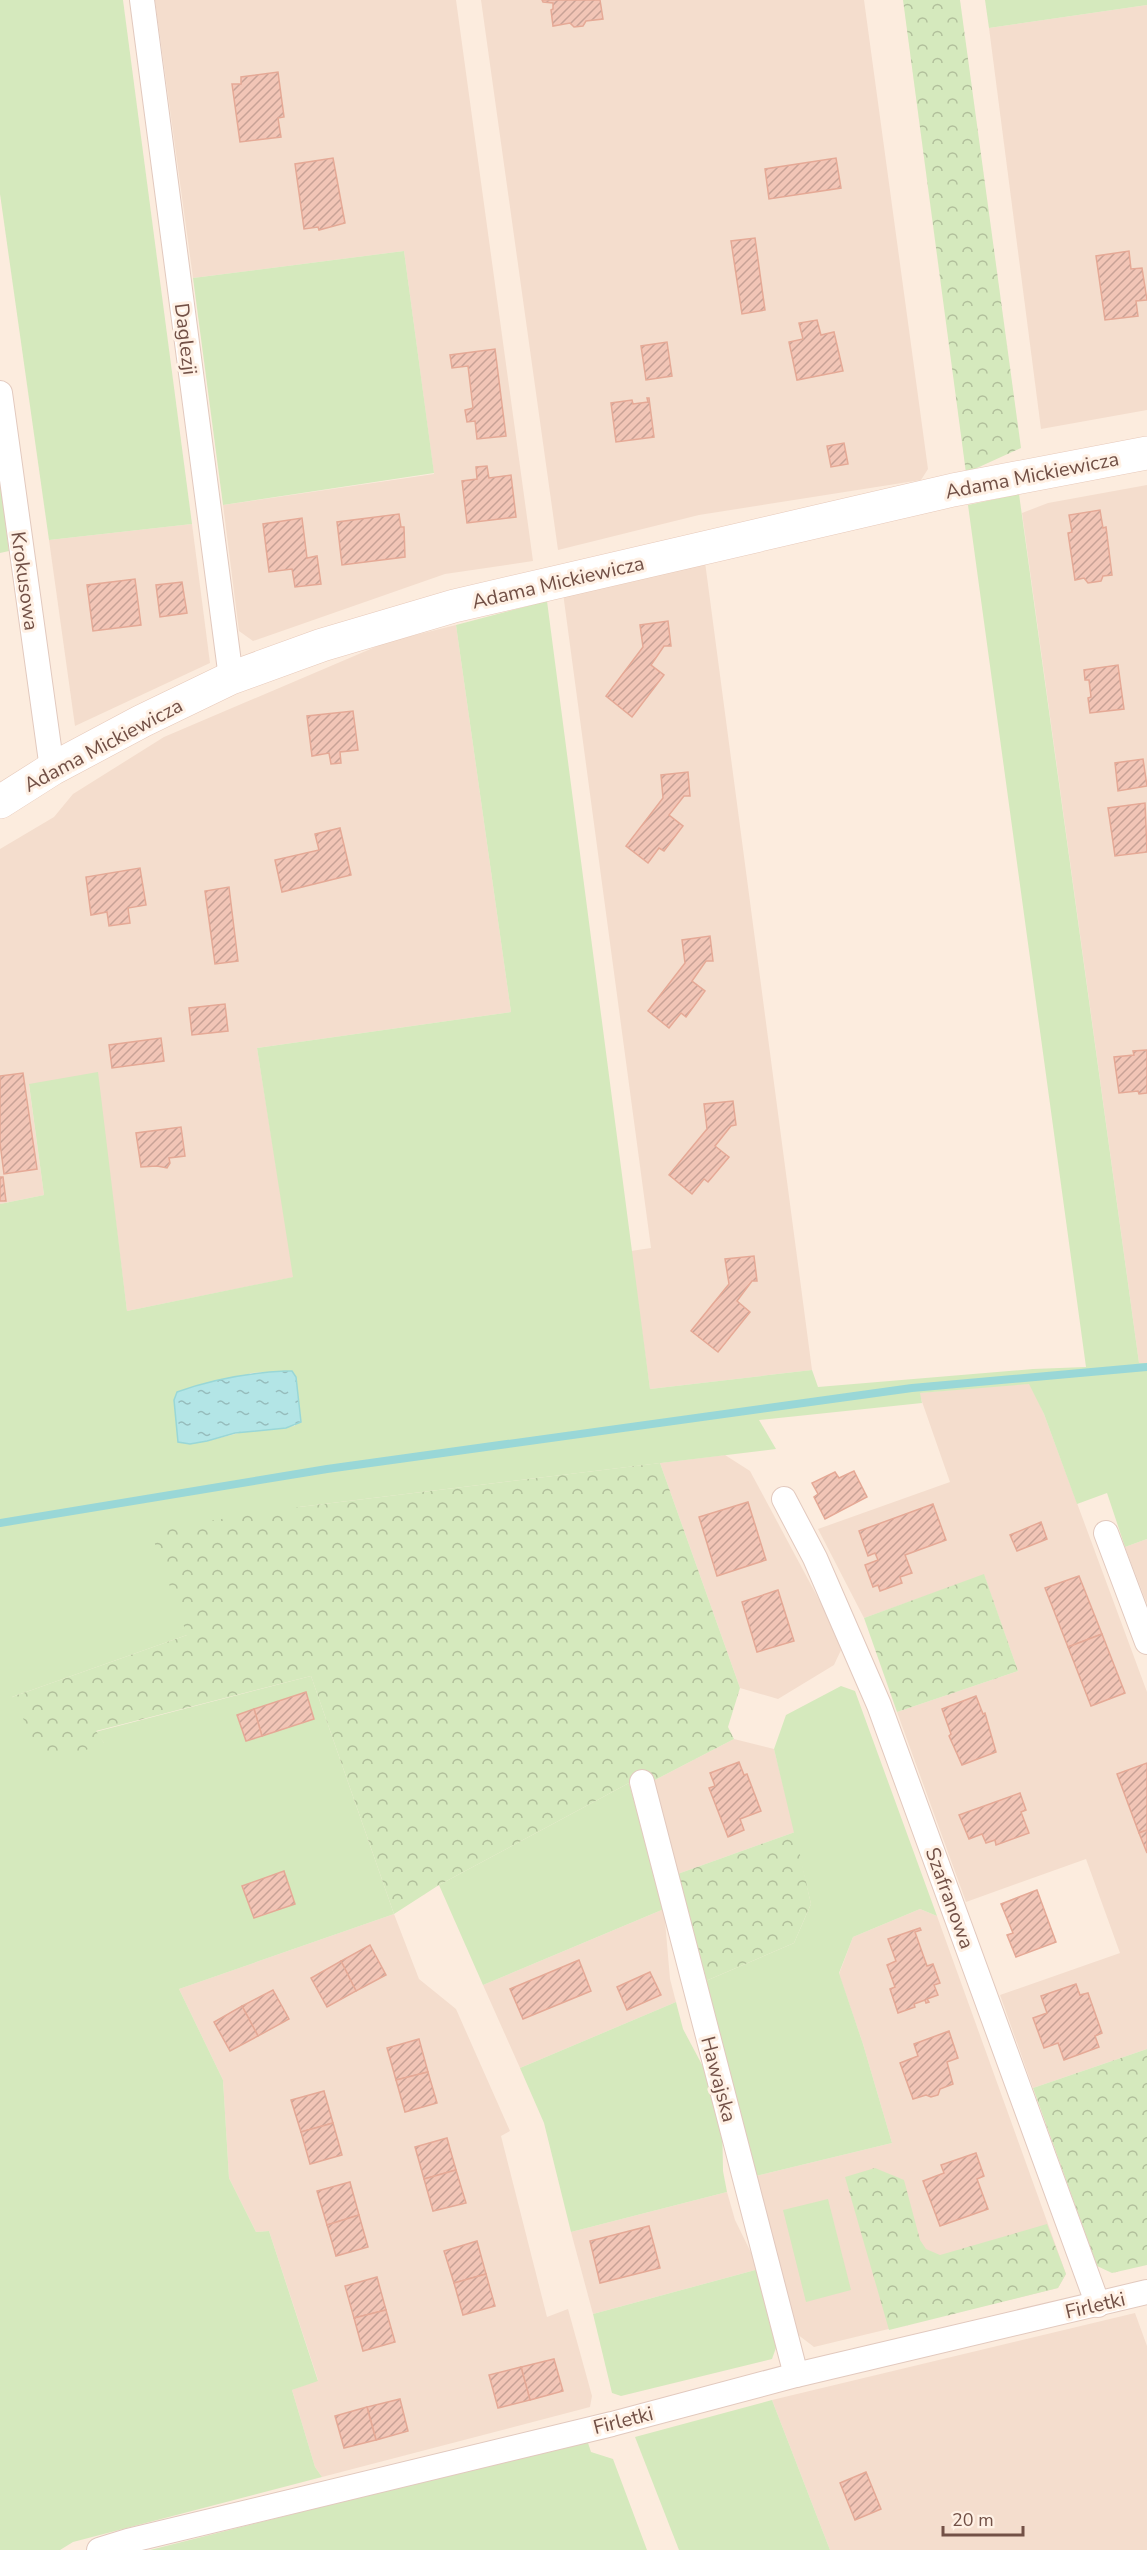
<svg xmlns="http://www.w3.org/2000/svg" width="1147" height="2550" viewBox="0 0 1147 2550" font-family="'Nunito Sans',sans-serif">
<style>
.residential{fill:#f4ddcd}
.green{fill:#d5e9bd;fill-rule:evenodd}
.forest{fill:url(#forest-crowns)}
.water{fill:url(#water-ripples);stroke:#99d7d7;stroke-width:1.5}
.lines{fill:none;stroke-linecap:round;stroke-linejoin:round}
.stream{stroke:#99d7d7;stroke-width:8}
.building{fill:url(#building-hatch);stroke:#e5a996;stroke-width:1.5}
.street-casing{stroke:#e2c9be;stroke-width:26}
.secondary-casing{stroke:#e7c9ba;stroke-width:34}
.street{stroke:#fff;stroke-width:24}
.secondary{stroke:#fff;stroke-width:33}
.labels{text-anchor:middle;stroke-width:6;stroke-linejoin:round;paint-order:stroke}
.street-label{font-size:20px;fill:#725046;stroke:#fff1e5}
</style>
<defs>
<pattern id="forest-crowns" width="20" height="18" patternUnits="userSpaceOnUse" patternTransform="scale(1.5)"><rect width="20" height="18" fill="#d5e9bd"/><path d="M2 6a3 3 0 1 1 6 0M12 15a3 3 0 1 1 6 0" fill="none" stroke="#b1bf9b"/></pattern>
<pattern id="water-ripples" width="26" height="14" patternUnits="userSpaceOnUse" patternTransform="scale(1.5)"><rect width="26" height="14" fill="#b3e5e6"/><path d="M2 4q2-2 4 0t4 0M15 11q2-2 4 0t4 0" fill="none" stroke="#96bcbc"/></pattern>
<pattern id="building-hatch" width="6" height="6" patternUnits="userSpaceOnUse" patternTransform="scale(1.5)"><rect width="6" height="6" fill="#f2c5b6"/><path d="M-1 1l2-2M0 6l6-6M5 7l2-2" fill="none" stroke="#c8a296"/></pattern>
</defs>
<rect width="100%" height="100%" fill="#fcecde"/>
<!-- residential -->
<g class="residential">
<polygon points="155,0 456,0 533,561 445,574 253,641 239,631 223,505 434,474 404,251 193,278"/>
<polygon points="481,0 864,0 928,469 921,480 699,515 558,550"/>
<polygon points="1147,5 1147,410 1041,429 989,28"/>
<polygon points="1147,485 1147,1363 1139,1363 1022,513 1048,503"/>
<polygon points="192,524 210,663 75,726 49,540"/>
<polygon points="705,562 812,1370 650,1389 631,1251 651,1248 563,593"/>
<polygon points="456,625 511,1012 257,1048 294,1277 127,1311 97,1073 29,1085 44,1195 0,1204 0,849 54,817 73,794 164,737 387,642"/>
<polygon points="1030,1383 1044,1414 1147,1692 1147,2049 1033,2088 1000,1995 1120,1953 1086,1859 966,1902 897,1712 1018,1671 984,1575 864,1618 818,1529 950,1482 919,1393"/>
<polygon points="725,1455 750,1471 831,1622 841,1650 834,1665 778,1699 740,1688 660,1463"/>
<polygon points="1147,1539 1147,1604 1125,1547"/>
<polygon points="734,1739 774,1749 795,1832 672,1876 651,1782"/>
<polygon points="664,1909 670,1979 676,2002 520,2068 483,1985"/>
<polygon points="920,1909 937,1916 1066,2274 1058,2288 814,2347 797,2334 756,2176 892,2143 863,2044 839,1974 853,1937"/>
<polygon points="394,1914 419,1979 456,2009 510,2131 501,2136 547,2317 568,2309 592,2396 590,2407 322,2477 315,2467 292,2390 318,2380 269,2231 256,2232 229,2178 223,2080 179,1989"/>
<polygon points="727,2192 735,2220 759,2269 593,2314 571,2232"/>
<polygon points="1135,2313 1147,2346 1147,2550 830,2550 772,2400"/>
</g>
<!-- green -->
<g class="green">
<polygon points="0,0 123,0 192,524 49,540 0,194"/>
<polygon points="985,0 1147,0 1147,5 989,28"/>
<polygon points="404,251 434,473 223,505 193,278"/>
<polygon points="0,481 9,551 0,553"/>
<path d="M1019 494 1139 1363H1147V1539L1125 1547 1107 1493 1077 1504 1044 1414 1029 1384 920 1393 922 1403 759 1420 776 1449 299 1507 187 1635 12 1697 104 1743 95 1732 311 1676 394 1914 179 1989 223 2080 229 2178 256 2232 269 2231 318 2381 292 2390 315 2467 322 2477 73 2542 60 2550H0V1204L44 1195 29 1084 98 1072 127 1311 293 1277 257 1048 511 1012 456 625 547 601 650 1389 812 1370 818 1387 1033 1369 1086 1367 968 505ZM285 1371 292 1372 296 1377 295 1426 255 1429 207 1441 250 1373Z"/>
<polygon points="841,1686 855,1691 937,1916 920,1909 853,1937 839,1973 863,2044 892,2143 756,2176 701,1983 794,1943 811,1904 774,1749 786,1715"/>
<polygon points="629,1783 664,1909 483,1985 439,1885"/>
<polygon points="676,2002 683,2029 708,2076 722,2117 723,2171 727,2192 571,2232 544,2123 520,2068"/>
<polygon points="828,2199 851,2290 806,2302 783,2210"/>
<polygon points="759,2269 778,2342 772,2359 621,2396 612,2393 593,2314"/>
<polygon points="772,2400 830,2550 679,2550 635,2437"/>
<polygon points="587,2440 591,2452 613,2459 647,2550 150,2550"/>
</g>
<!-- forest -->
<g class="forest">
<polygon points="903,0 960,0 1021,448 966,473"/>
<polygon points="660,1463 740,1688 728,1727 734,1739 651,1782 629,1783 439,1885 394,1914 311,1676 96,1731 104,1743 47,1765 12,1697 187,1635 150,1530 299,1507"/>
<polygon points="984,1574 1018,1671 897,1712 864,1618"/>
<polygon points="795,1832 811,1904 794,1943 701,1983 672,1876"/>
<polygon points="1147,2049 1147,2265 1112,2273 1097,2266 1033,2088"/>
<polygon points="875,2168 904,2180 920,2240 926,2249 940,2255 1047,2224 1066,2274 1058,2288 889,2330 845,2177"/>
</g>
<!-- water -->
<path class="water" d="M285 1371H292L296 1377 301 1422 286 1428 235 1433 207 1441 190 1444 178 1442 174 1400 177 1392C213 1379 247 1373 285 1371Z"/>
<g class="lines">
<!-- stream -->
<polyline class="stream" points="0,1523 327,1469 912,1388 1147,1367"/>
</g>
<!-- building -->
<g class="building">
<polygon points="542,0 600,0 603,19 586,21 583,26 574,27 570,23 553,26 551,10 553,9 553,3 543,2"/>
<polygon points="278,72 284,117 278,118 281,137 240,142 232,84 241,84 241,77"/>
<polygon points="333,158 345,223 319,230 318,227 304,229 295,164"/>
<polygon points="836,158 841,188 769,199 765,169"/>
<polygon points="755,238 765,310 742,314 731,241"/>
<polygon points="1129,251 1131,269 1142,268 1147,300 1136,301 1138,316 1105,320 1096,256"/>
<polygon points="817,320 821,335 834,332 843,371 797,380 789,342 803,339 799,323"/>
<polygon points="667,342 672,376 646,380 641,346"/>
<polygon points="495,349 506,436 477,439 475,421 467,422 465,410 473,408 468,366 452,368 450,355"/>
<polygon points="647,398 649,398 654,437 616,442 611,403 632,400 633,404 648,402"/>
<polygon points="844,443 848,464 831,467 827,446"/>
<polygon points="487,466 489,478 511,475 516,517 467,523 462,481 477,479 476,467"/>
<polygon points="1100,510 1103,528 1106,527 1112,575 1103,576 1101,581 1088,583 1084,578 1075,580 1068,533 1072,532 1069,515"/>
<polygon points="399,514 401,527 404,527 405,557 342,565 337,522"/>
<polygon points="302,518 307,558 317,556 321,584 295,587 292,569 269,572 263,524"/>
<polygon points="135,579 141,625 93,631 87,585"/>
<polygon points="182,582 187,613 160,617 156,585"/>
<polygon points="668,621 671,646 664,646 651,665 664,675 632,717 606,696 643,647 640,625"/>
<polygon points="1118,665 1124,709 1090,713 1088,698 1091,697 1089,680 1085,680 1084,670"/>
<polygon points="353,711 358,750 340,752 341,763 331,764 329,753 312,756 307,716"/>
<polygon points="1143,759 1147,786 1118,791 1115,763"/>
<polygon points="688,772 690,796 684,796 669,815 683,826 664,851 659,848 648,863 626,846 663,798 661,775"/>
<polygon points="1145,803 1147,852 1115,856 1108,808"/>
<polygon points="340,828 351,875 282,892 275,860 319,850 315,834"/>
<polygon points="140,868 146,905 128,908 130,923 109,926 107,912 91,915 86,877"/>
<polygon points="229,887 238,961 215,964 205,891"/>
<polygon points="710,936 713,961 706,961 692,981 705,991 686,1017 681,1013 669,1028 648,1011 685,963 682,940"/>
<polygon points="225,1004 228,1031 192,1035 189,1008"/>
<polygon points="161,1038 164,1061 112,1068 109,1045"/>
<polygon points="1147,1050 1147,1093 1139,1094 1138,1091 1119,1093 1114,1057 1134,1055 1133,1051"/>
<polygon points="23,1073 37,1169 4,1174 0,1143 0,1076"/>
<polygon points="733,1101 736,1125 731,1126 715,1146 729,1157 708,1182 704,1179 692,1194 669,1175 707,1129 704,1104"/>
<polygon points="181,1127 185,1156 169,1158 170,1163 167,1168 157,1166 141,1167 136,1133"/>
<polygon points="0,1177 3,1177 6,1201 0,1201"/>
<polygon points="754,1256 757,1281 752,1281 737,1301 750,1312 718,1352 691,1331 729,1284 725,1259"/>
<polygon points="854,1471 867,1497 825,1519 814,1497 818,1494 812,1483 835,1472 839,1478"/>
<polygon points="748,1502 766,1560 717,1576 699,1517"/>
<polygon points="933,1504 946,1540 905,1555 912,1573 900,1577 902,1583 880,1591 878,1585 873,1587 865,1565 878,1560 875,1553 868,1556 859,1531"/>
<polygon points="1041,1522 1047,1539 1017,1551 1010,1535"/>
<polygon points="1079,1576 1102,1634 1068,1647 1045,1588"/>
<polygon points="778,1590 794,1641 757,1652 742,1602"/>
<polygon points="1102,1634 1125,1693 1091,1706 1068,1647"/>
<polygon points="306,1692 314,1719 262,1736 254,1709"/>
<polygon points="976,1696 983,1714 985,1713 996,1752 962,1765 949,1736 951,1734 942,1709"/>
<polygon points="254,1709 262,1736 246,1741 237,1715"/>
<polygon points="739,1762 744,1775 747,1774 761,1811 740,1819 744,1830 728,1837 709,1788 715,1786 710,1773"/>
<polygon points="1147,1763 1147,1830 1139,1833 1117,1774"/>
<polygon points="1020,1793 1026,1810 1021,1812 1029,1833 996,1845 995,1840 986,1843 982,1834 969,1839 959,1815"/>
<polygon points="1147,1830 1147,1853 1139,1833"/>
<polygon points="284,1871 295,1904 254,1918 242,1886"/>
<polygon points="1037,1890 1056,1942 1016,1957 1007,1935 1013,1933 1001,1904"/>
<polygon points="920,1928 921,1930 915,1932 927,1966 933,1964 940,1983 934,1985 938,1995 927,1999 929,2002 926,2003 925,2000 914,2004 915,2007 898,2013 890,1989 895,1987 887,1965 896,1961 888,1939"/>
<polygon points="370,1945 386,1975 356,1991 341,1961"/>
<polygon points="579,1960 591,1991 523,2019 510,1989"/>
<polygon points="341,1961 356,1991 327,2007 311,1978"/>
<polygon points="650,1972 661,1995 627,2010 617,1987"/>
<polygon points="1076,1984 1080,1995 1088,1993 1102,2033 1095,2036 1099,2047 1064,2060 1058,2043 1044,2048 1033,2018 1047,2013 1041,1996"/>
<polygon points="273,1990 289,2019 258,2036 242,2006"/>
<polygon points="242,2006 258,2036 230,2051 214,2022"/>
<polygon points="949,2031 958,2058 947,2062 953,2084 940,2089 938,2095 931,2097 926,2095 913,2099 900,2063 918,2056 914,2044"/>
<polygon points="419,2039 428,2072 396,2080 387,2048"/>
<polygon points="428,2072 437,2103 405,2112 396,2080"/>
<polygon points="324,2091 333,2123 301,2132 291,2100"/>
<polygon points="333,2123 342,2155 310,2164 301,2132"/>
<polygon points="447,2138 456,2170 424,2179 415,2147"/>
<polygon points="976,2153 984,2176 977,2179 988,2209 940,2226 923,2181 944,2173 941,2165"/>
<polygon points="456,2170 466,2203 433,2211 424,2179"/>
<polygon points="350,2182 359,2215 327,2225 317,2191"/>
<polygon points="359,2215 368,2247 336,2256 327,2225"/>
<polygon points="649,2226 660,2268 600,2283 590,2241"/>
<polygon points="477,2241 486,2274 454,2283 444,2251"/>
<polygon points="486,2274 495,2306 463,2315 454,2283"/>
<polygon points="377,2277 386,2310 354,2318 345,2286"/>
<polygon points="386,2310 395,2342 363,2351 354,2318"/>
<polygon points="554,2359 563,2391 530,2400 521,2367"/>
<polygon points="521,2367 530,2400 498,2408 489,2375"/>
<polygon points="400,2399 408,2431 376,2440 367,2407"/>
<polygon points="367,2407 376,2440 344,2448 335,2416"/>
<polygon points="866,2472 881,2509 855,2520 840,2483"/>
</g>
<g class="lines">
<!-- street casing -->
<g class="street-casing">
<g id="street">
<polyline points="142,0 231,678"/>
<polyline points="0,393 52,769"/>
<polyline points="784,1499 815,1558 879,1705 1098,2305"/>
<polyline points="1106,1533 1147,1642"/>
<polyline points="642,1782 796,2375"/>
<polyline points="99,2550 128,2541 612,2424 796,2375 1147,2292"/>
</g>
</g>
<!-- secondary casing -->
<g class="secondary-casing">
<polyline id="secondary" points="0,802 52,769 142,721 231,678 322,645 454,606 553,583 953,490 1147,453"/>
</g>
<!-- street -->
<use href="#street" class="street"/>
<!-- secondary -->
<use href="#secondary" class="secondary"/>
</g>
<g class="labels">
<!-- street labels -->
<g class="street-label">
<text transform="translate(186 339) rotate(83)" y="7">Daglezji</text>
<text transform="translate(1032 475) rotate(-11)" y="7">Adama Mickiewicza</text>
<text transform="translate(25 581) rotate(82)" y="7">Krokusowa</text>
<text transform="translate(558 582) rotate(-13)" y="7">Adama Mickiewicza</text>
<text transform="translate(103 745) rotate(-28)" y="7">Adama Mickiewicza</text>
<text transform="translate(950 1898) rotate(70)" y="7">Szafranowa</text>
<text transform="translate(719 2079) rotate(75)" y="7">Hawajska</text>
<text transform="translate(1095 2305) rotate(-13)" y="7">Firletki</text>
<text transform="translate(623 2420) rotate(-14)" y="7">Firletki</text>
</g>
</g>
<!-- scale -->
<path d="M943 2526v9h80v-9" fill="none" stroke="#725046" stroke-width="3"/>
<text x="952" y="2526" font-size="18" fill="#725046" stroke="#fff1e5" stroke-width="4.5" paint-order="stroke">20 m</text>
</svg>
